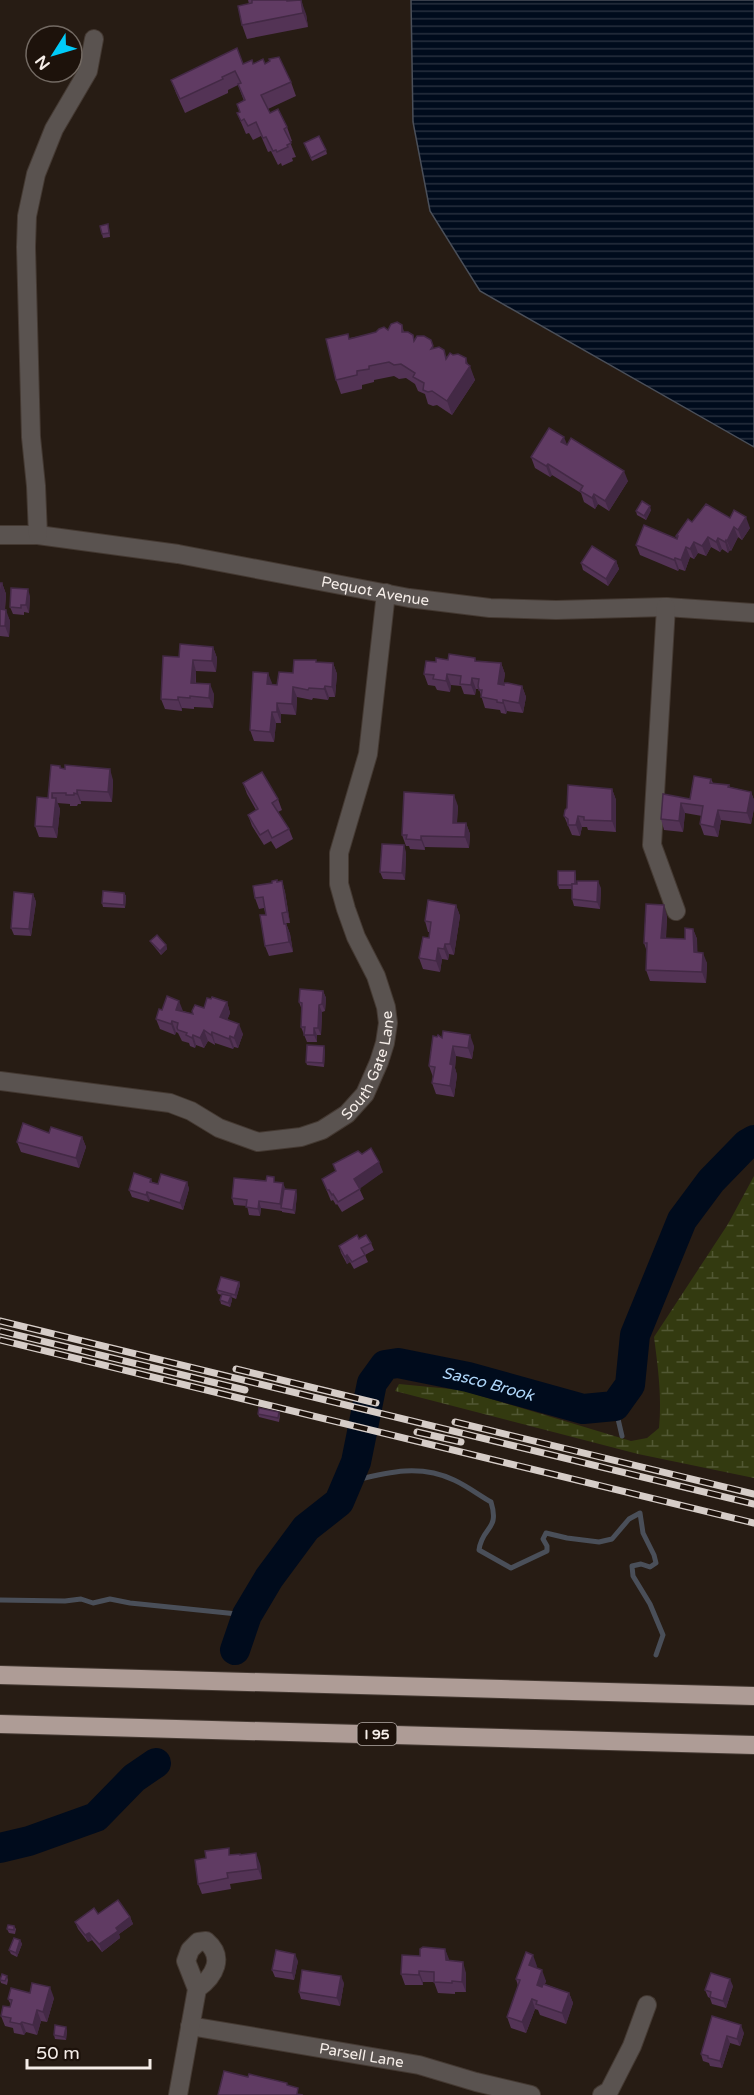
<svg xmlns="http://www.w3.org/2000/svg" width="754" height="2095" viewBox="0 0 754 2095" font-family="'Varela Round',sans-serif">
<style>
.wetland{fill:url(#wetland-marsh)}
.water{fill:url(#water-rules);stroke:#4a4f59;stroke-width:1.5}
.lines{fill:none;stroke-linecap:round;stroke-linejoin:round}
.stream{stroke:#4a4f59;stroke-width:5}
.river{stroke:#000b1c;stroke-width:30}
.minor-casing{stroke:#443932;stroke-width:20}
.highway-casing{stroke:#443932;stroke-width:20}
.minor{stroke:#5a5350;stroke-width:18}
.highway{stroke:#ae9c96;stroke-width:18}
.rail-casing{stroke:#d6cdc8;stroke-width:7}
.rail{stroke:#1d120b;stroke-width:4.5;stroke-dasharray:14;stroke-linecap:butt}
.wall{fill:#533355}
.shaded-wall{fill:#432945}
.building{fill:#603b63;stroke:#432945;stroke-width:1.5}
.labels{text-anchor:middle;stroke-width:4.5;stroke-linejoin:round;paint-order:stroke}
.shield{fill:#1d120b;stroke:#b4aba6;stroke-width:1.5}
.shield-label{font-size:14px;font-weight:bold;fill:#f5ede8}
.street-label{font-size:15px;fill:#f5ede8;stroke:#1d120b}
.water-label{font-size:16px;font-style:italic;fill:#afd7fa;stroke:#1d120b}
</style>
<defs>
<pattern id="wetland-marsh" width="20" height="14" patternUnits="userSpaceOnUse" patternTransform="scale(1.5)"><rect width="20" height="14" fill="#333a10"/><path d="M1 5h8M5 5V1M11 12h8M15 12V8" fill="none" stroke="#515733"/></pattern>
<pattern id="water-rules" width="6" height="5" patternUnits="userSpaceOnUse" patternTransform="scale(1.5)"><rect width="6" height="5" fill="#000b1c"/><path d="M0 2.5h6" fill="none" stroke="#262f3d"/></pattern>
</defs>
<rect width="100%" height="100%" fill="#271c14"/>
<!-- wetland -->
<path class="wetland" d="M754 1176V1478L638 1454 395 1391 399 1384 461 1390 631 1441 647 1438 659 1428C662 1396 658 1368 654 1337L728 1224Z"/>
<!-- water -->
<polygon class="water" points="411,0 754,0 754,447 480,291 430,211 413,122"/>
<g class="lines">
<!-- stream -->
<g class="stream">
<polyline points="615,1406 622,1436"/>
<path d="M348 1482C385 1473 418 1463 454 1480 467 1486 479 1495 491 1502 500 1531 482 1526 479 1550L511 1568 547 1551V1546L543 1539 546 1533 567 1538 599 1542 612 1539 629 1519 640 1513 643 1533 654 1555 656 1563 650 1567 641 1564 632 1566 633 1576 650 1604 663 1635 656 1655"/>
<polyline points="0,1600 65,1601 81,1599 93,1603 110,1599 130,1603 247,1615"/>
</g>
<!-- river -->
<g class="river">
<path id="s1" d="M235 1650 247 1615 269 1578 306 1528 339 1502 356 1462 372 1383 385 1365 398 1363 468 1377 583 1409 615 1406 630 1385 635 1335 682 1220 711 1181 747 1144 754 1140"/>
<polyline points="0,1848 29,1841 96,1817 134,1778 156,1763"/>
</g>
<!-- minor casing -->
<g class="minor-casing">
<g id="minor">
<path id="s2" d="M0 535H38L178 554 409 598 490 608 556 610 666 607 754 613"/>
<polyline points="38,535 36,486 31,437 26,247 27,216 36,174 54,129 88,71 94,39"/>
<polyline points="666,607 652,845 676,911"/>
<path id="s3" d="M0 1081 170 1103 191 1111 219 1128 258 1142 301 1137 322 1130 347 1114 365 1094 379 1062 385 1043 388 1023 386 1007 376 976 356 937 346 909 339 884V853L368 754 386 593"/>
<path id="s4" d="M190 2026 419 2065 476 2082 531 2095"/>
<path d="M178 2095 197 1989 186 1961 190 1950 198 1942 206 1941C225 1957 215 1976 197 1989"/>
<polyline points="602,2095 609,2091 632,2046 647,2005"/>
</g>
</g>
<!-- highway casing -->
<g class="highway-casing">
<g id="highway">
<polyline points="0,1675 754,1696"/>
<polyline points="0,1724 754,1745"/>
</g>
</g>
<!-- minor -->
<use href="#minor" class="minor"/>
<!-- highway -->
<use href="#highway" class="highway"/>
<!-- rail casing -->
<g class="rail-casing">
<g id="rail">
<polyline points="0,1321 754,1504"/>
<polyline points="0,1331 245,1390"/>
<polyline points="0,1340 754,1523"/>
<polyline points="236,1369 376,1403"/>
<polyline points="455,1422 754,1494"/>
<polyline points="417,1432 461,1442"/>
</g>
</g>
<!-- rail -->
<use href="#rail" class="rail"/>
</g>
<!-- wall -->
<g class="wall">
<polygon points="248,0 290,0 306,14 308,27 247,39 242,25 249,4"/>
<polygon points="243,64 265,64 291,82 296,96 268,109 270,113 287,127 292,141 290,142 296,157 292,158 293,161 282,166 281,163 278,165 271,151 268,152 261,136 253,140 249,133 246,134 237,113 240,112 237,104 244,101 238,85 228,90 228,93 185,113 176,93 171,80"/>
<polygon points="305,146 326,150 327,154 312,161"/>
<polygon points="109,228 110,237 103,238 102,234"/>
<polygon points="402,325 404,332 415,340 434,348 447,357 468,364 475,380 452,415 437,405 433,406 428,404 425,394 418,391 415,384 406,378 399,379 394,376 374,380 374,382 362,385 362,389 341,394 336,380 350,338 388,330"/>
<polygon points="567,445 628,481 609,511 598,504 595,509 584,502 581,493 552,475 550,477 535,468 531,457"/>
<polygon points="651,510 646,520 637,515 636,511"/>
<polygon points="730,518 750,528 742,540 738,537 731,551 730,550 728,553 722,549 720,552 711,547 706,556 698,553 694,559 690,557 685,571 679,569 678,571 640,555 636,545 677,539 676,536 692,522"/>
<polygon points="616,561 619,569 608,586 583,570 581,563"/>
<polygon points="0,583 2,583 6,594 5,610 10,621 9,637 0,636"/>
<polygon points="30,596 29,613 24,612 24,615 13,614 10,607"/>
<polygon points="213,647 217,658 216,672 196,671 196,683 214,694 213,708 194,707 194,709 182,708 182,711 165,709 161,699 179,657"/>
<polygon points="475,658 476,661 501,663 505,674 503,685 522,686 526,697 523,713 507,711 506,714 501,713 500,710 485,708 479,689 476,689 475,695 464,694 461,686 451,685 450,692 437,690 435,686 428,685 424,674 436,662 448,660"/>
<polygon points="317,662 333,663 337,674 335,697 329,697 328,700 313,698 312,700 297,697 296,715 281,714 281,723 276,723 274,742 254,741 250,730 268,673 271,685 277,685 293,673"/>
<polygon points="60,766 61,769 113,780 112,802 81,801 81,804 78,804 77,806 70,806 70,804 57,803 60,809 57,838 39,837 35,826 48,798"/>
<polygon points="711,779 713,783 729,785 730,787 751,792 754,800 754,808 751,824 721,820 718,837 704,835 700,824 702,816 685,813 683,832 664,830 661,819 663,794 690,799"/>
<polygon points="243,783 278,799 282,810 278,812 289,829 293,839 276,849 271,841 264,845 252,826 248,815 256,810 247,794"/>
<polygon points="612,789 616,800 616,832 588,830 587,827 582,827 580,836 572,835 564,816"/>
<polygon points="458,806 457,823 466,823 470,834 469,848 425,847 425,850 410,849 409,846 406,846 402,835"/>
<polygon points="406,852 405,880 383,879 380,872"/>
<polygon points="575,871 576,875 576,884 601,888 600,909 574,906 572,899 572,889 559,889 558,885"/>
<polygon points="282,881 285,892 290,923 286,923 290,934 293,952 269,956 265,946 266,915 264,908 259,909 255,898 277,882"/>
<polygon points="124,893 126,896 125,908 103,907 102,903"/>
<polygon points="33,894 36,902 31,936 14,935 11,928"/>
<polygon points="456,905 460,916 454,955 449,954 448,960 442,959 440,972 423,969 419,958 429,938 430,932 428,932 425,921"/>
<polygon points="667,916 666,939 685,939 693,929 697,939 697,952 707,963 706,983 650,981 646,970 647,952 644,943"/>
<polygon points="150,941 166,945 167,949 161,955 152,944"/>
<polygon points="323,991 326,998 325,1011 322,1012 321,1035 317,1035 317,1042 307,1042 301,1027 302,1010 299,1002"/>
<polygon points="211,999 227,1002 230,1013 227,1020 243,1034 238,1048 234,1047 233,1049 215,1043 215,1045 208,1041 204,1048 196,1045 195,1048 190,1046 189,1043 182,1041 178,1033 176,1032 175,1035 160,1029 156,1019 162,1010 183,1011 193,1014 204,1008"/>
<polygon points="442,1038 474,1046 472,1059 456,1056 455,1068 457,1075 454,1097 436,1094 432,1083 433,1077 429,1066"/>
<polygon points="325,1050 324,1067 307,1065 306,1062"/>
<polygon points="49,1133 82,1137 86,1147 79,1168 21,1152 17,1142"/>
<polygon points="333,1164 383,1172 359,1188 364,1199 342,1212 337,1204 336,1205 333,1200 331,1201 322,1179 336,1171"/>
<polygon points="151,1179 152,1182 158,1184 187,1182 189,1189 183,1210 150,1199 149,1202 132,1197 129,1190"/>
<polygon points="276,1182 285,1189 297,1194 295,1214 282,1212 282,1211 261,1208 260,1216 249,1215 247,1206 234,1205 232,1198"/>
<polygon points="359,1239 371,1243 374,1250 365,1255 368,1262 354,1269 350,1262 347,1264 341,1253 339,1246"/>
<polygon points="239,1282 240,1285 236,1299 231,1297 232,1300 230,1307 221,1304 220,1300 222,1295 218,1294 217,1290"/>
<polygon points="279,1412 280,1416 279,1422 259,1417 258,1414"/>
<polygon points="231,1855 240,1855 260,1864 262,1879 230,1884 231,1889 202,1894 198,1884"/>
<polygon points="98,1914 130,1917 133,1924 119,1934 120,1938 102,1952 92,1940 88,1942 78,1929 75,1922"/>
<polygon points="14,1926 16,1929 15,1934 9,1933 7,1929"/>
<polygon points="20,1940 22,1944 17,1957 11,1954 9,1950"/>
<polygon points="445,1949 449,1961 466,1973 466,1992 455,1992 455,1994 438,1993 434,1982 423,1982 423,1985 405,1985 401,1974 420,1956"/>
<polygon points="298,1961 294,1980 275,1977 272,1970"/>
<polygon points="537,1966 536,1968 546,1981 545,1984 569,1993 573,2003 566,2024 540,2015 538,2010 535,2009 526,2033 511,2028 507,2017 518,1986 516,1979"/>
<polygon points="7,1976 8,1980 7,1985 1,1983 0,1980"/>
<polygon points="344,1983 340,2006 301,1999 299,1992"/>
<polygon points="733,1986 726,2008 712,2004 710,1998 708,1997 705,1990"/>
<polygon points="30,1993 54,1998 47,2022 41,2021 37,2035 26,2032 24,2035 14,2033 13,2028 5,2026 1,2016 10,2007 11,2005 8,1999"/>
<polygon points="712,2016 744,2033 740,2046 730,2043 722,2068 710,2066 709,2063 703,2061 701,2054"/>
<polygon points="67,2030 66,2040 55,2039 54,2035"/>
</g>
<!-- shaded-wall -->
<g class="shaded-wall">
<polygon points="301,0 306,14 308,27 303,13"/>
<polygon points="466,358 469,367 470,366 475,380 452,415 447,401 466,363"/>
<polygon points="564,437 568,447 561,442"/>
<polygon points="548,464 552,475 550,477 546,466"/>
<polygon points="624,471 628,481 609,511 605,501"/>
<polygon points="594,494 598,504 595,509 592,498"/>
<polygon points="650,506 651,510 646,520 644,516"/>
<polygon points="746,517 750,528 742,540 738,530"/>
<polygon points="734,527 738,537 731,551 727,541"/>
<polygon points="708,537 711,547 706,556 702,546"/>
<polygon points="718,538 722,549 720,552 716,542"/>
<polygon points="726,540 730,550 728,553 725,542"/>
<polygon points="694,542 698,553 694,559 690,549"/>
<polygon points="686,547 690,557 685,571 681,560"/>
<polygon points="675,558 679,569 678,571 674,560"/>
<polygon points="616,561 619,569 608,586 606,579"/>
<polygon points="2,583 6,594 4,620 0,609"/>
<polygon points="28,589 30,596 29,613 26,605"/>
<polygon points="6,610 10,621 9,637 5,626"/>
<polygon points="213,647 217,658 216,672 212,661"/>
<polygon points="193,660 196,671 195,693 191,683"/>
<polygon points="333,663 337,674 335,697 332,687"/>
<polygon points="501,663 505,674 502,695 498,684"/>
<polygon points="268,673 272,683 270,695 267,684"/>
<polygon points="447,674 451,685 450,692 446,681"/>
<polygon points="472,678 476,689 475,695 471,685"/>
<polygon points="210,684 214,694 213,708 209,698"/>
<polygon points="325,686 329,697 328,700 324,689"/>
<polygon points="522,686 526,697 523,713 519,703"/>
<polygon points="293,687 297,697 296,715 292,704"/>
<polygon points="178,697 182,708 182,711 178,700"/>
<polygon points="503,700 507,711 506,714 503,703"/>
<polygon points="277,703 281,714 281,723 277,712"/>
<polygon points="272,712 276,723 274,742 270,732"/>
<polygon points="110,769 113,780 112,802 108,792"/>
<polygon points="612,789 616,800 616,832 612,821"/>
<polygon points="77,790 81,801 81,804 77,794"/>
<polygon points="751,792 754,800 754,808 751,824 747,813"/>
<polygon points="52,793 55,802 56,798 60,809 57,838 53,827"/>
<polygon points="454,795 458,806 456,833 453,823"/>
<polygon points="681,803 685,813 683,832 679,821"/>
<polygon points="718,810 721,820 718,837 714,827"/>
<polygon points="578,816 582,827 580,836 576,825"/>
<polygon points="466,823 470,834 469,848 465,837"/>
<polygon points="421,836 425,847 425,850 421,840"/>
<polygon points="404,845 406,852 405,880 402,873"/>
<polygon points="282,881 285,892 290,923 287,912"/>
<polygon points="598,881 601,888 600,909 597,902"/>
<polygon points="124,893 126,896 125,908 124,905"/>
<polygon points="33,894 36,902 31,936 29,929"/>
<polygon points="456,905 460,916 454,955 450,944"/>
<polygon points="664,905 667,916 665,949 661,938"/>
<polygon points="286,924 290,934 293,952 289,942"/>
<polygon points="693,929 697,939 698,963 694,952"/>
<polygon points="445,944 449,954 448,960 444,949"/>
<polygon points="166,945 167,949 161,955 160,951"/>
<polygon points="438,948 442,959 440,972 436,961"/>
<polygon points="703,953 707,963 706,983 702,972"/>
<polygon points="323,991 326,998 325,1011 322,1004"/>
<polygon points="179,1001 183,1011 176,1010"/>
<polygon points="227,1002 230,1013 224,1028 220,1017"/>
<polygon points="319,1005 322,1012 321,1035 318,1028"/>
<polygon points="172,1021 176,1032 175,1035 171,1024"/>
<polygon points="239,1024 243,1034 238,1048 234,1038"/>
<polygon points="314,1028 317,1035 317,1042 314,1035"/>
<polygon points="204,1030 208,1041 204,1048 200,1038"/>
<polygon points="212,1032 215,1043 215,1045 211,1035"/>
<polygon points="193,1035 196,1045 195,1048 192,1038"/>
<polygon points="470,1035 474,1046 472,1059 468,1048"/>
<polygon points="230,1036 234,1047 233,1049 229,1039"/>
<polygon points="324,1046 325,1050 324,1067 323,1063"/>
<polygon points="453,1046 456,1056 455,1068 457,1075 454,1097 450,1086 450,1064"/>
<polygon points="82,1137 86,1147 79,1168 76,1158"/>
<polygon points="379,1162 383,1172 358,1190 354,1179"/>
<polygon points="187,1182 189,1189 183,1210 180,1203"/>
<polygon points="283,1183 286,1190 282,1209 280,1204"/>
<polygon points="296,1190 297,1194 295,1214 293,1210"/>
<polygon points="147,1192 150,1199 149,1202 146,1195"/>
<polygon points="259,1201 261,1208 260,1216 258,1209"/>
<polygon points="347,1255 350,1262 347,1264 345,1257"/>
<polygon points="239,1282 240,1285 236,1299 235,1295"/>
<polygon points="231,1296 232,1300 230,1307 228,1303"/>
<polygon points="256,1853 260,1864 262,1879 258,1869"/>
<polygon points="130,1917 133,1924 119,1934 120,1938 102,1952 99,1944 116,1928"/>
<polygon points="89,1933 92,1940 88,1942 85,1935"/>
<polygon points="20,1940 22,1944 17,1957 16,1953"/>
<polygon points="445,1949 449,1959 449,1971 446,1960"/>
<polygon points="295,1954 298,1961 294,1980 292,1973"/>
<polygon points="533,1955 537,1966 533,1976 529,1965"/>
<polygon points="463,1962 466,1973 466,1992 462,1982"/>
<polygon points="542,1970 546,1981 540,1996 537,1985"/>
<polygon points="419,1971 423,1982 423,1985 419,1975"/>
<polygon points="341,1976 344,1983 340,2006 337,1998"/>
<polygon points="730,1979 733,1986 726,2008 723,2001"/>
<polygon points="50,1987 54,1998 47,2022 43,2012"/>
<polygon points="569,1993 573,2003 566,2024 562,2013"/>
<polygon points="532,1999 535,2009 526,2033 522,2022"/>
<polygon points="37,2010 41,2021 37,2035 33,2025"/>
<polygon points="22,2022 26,2032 24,2035 20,2024"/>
<polygon points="741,2025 744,2033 740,2046 737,2039"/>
<polygon points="66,2027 67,2030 66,2040 64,2037"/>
<polygon points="727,2036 730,2043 722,2068 720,2061"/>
</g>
<!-- building -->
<g class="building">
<polygon points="252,0 287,0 287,1 301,0 303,13 242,25 238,6 252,3"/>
<polygon points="237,48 243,64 252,60 253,64 263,59 265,64 270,61 269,59 279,57 291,82 261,95 270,113 278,109 287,127 284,129 291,143 287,145 288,147 277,152 276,150 273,151 266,137 263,138 256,122 248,126 244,119 241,121 237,113 240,112 237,104 245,100 238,84 241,83 235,71 222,77 223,79 180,99 171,80"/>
<polygon points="319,136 326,150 311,158 304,143"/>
<polygon points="108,224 109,233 102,234 100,226"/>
<polygon points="397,322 402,325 402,332 408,332 413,335 414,341 417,336 424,336 431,340 433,346 431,349 439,347 444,350 446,359 450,353 453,355 458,354 466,358 466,363 470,366 447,401 432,391 428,392 423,390 424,383 413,377 415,373 401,364 394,365 389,362 369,366 369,369 357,371 357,375 336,380 326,339 348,334 349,339 376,332 379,329 384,327 388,330 391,324"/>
<polygon points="549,428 564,437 561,442 567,445 571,438 624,471 605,501 594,494 592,498 580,491 583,486 548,464 546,466 531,457"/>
<polygon points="642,501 650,506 644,516 636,511"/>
<polygon points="706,504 730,518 734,510 746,517 738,530 734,527 727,541 726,540 725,542 718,538 716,542 708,537 702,546 694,542 690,549 686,547 681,560 675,558 674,560 636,545 644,525 677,539 678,536 676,536 688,519 692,522"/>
<polygon points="592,546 616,561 606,579 581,563"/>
<polygon points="0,583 2,583 0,609 6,610 5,626 0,626"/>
<polygon points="11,588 28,589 26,605 21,605 21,608 10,607"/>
<polygon points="180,644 213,647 212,661 193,660 191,683 210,684 209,698 190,696 190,698 178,697 178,700 161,699 163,656 179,657"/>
<polygon points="449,654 475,658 475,661 501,663 498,684 504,685 504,683 508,683 522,686 519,703 503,700 503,703 497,702 497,700 481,697 482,690 479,690 478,686 479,679 472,678 471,685 460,684 461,676 447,674 446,681 433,679 434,675 424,674 426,661 436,662 436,658 448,660"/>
<polygon points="294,660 316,660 316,662 333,663 332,687 325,686 324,689 309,688 308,690 293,687 292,704 277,703 277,712 272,712 270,732 250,730 253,672 268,673 267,684 277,685 279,672 293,673"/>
<polygon points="51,765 60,766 60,768 65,769 65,765 110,769 108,792 77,790 77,794 74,793 74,795 66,795 66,793 52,793 52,798 56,798 53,827 35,826 37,797 48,798"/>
<polygon points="262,772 278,799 272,803 289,829 272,838 268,830 260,835 248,815 258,809 243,783"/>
<polygon points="694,776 711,779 710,783 729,785 728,787 751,792 747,813 718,810 714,827 700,824 703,806 681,803 679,821 661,819 663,794 690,799"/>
<polygon points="568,785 612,789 612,821 584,820 584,817 578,816 576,825 568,825 568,819 564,816 565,810 567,808"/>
<polygon points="404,792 454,795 453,823 466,823 465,837 421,836 421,840 406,839 407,835 402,835"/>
<polygon points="382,844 404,845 402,873 380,872"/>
<polygon points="558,871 575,871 575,884 572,884 572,885 558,885"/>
<polygon points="277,880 277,882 282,881 287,912 282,913 284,924 286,924 289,942 265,946 260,915 266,915 263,897 255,898 253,886 272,883 272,881"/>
<polygon points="577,881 598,881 597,902 572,899 572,884 577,884"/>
<polygon points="103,891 124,893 124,905 102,903"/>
<polygon points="14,892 33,894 29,929 11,928"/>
<polygon points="428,900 456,905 450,944 445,944 444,949 438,948 436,961 419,958 423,937 429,938 431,922 425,921"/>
<polygon points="646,904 664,905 661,938 685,939 685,928 693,929 694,952 703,953 702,972 646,970 647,943 644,943"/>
<polygon points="157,935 166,945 160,951 150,941"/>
<polygon points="300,989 323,991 322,1004 319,1005 318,1028 314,1028 314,1035 304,1035 305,1027 301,1027 302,1003 299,1002"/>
<polygon points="167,996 179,1001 176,1010 193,1014 192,1011 195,1005 204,1008 207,998 211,999 212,997 227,1002 220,1017 239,1024 234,1038 230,1036 229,1039 212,1032 211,1035 204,1030 200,1038 193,1035 192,1038 186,1035 187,1033 178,1030 177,1028 178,1023 172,1021 171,1024 156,1019 159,1009 162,1010"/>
<polygon points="443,1031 470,1035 468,1048 453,1046 450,1064 453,1065 450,1086 432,1083 435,1067 429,1066 433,1036 437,1037 438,1035 442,1038"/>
<polygon points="307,1045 324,1046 323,1063 306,1062"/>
<polygon points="23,1123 49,1133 51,1127 82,1137 76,1158 17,1142"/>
<polygon points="371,1148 379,1162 354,1179 360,1189 338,1202 333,1194 332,1195 329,1190 327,1190 322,1179 336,1171 333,1164 358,1151 362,1154"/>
<polygon points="134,1173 151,1179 150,1182 158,1184 161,1174 187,1182 180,1203 147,1192 146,1195 129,1190"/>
<polygon points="267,1176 274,1177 274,1182 283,1183 280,1204 259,1201 258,1209 246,1207 247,1200 232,1198 234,1178 266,1181"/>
<polygon points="284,1189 296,1190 293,1210 281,1208"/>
<polygon points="357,1235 359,1239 366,1235 371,1243 361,1248 365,1255 352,1262 347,1255 345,1257 339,1246"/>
<polygon points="221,1277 239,1282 235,1295 217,1290"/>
<polygon points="222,1294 231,1296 228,1303 220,1300"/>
<polygon points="259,1408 279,1412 278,1418 258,1414"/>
<polygon points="229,1848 229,1855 240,1854 240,1855 256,1853 258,1869 227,1873 228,1878 198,1884 195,1860 206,1858 205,1851"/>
<polygon points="118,1900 130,1917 116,1928 118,1931 99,1944 89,1933 85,1935 75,1922 94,1908 98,1914"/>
<polygon points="8,1925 14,1926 14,1930 7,1929"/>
<polygon points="14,1938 20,1940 16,1953 9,1950"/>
<polygon points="423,1947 445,1949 446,1960 463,1962 462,1982 452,1981 452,1983 434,1982 434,1972 419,1971 419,1975 401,1974 402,1955 420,1956 420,1949"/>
<polygon points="276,1950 295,1954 292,1973 272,1970"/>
<polygon points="526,1952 533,1955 529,1965 542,1970 537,1985 542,1987 543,1984 569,1993 562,2013 536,2004 537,2001 532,1999 522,2022 507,2017 520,1980 516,1979"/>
<polygon points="302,1970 341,1976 337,1998 299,1992"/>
<polygon points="711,1973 730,1979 723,2001 710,1997 711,1992 705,1990"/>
<polygon points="2,1974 7,1976 5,1981 0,1980"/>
<polygon points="32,1983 50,1987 43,2012 37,2010 33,2025 22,2022 20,2024 10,2022 11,2018 1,2016 3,2006 10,2007 12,2000 8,1999 11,1988 30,1993"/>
<polygon points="712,2016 741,2025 737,2039 727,2036 720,2061 708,2058 708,2056 701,2054"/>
<polygon points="55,2025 66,2027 64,2037 54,2035"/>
<polygon points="224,2071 248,2077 249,2074 287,2083 287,2085 298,2088 297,2094 303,2095 218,2095"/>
</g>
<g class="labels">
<!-- shield labels -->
<rect class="shield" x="357.5" y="1723" width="39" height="22" rx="4.5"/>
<g class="shield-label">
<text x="377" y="1739">I 95</text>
</g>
<!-- street labels -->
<g class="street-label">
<text dy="5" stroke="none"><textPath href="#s2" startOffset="380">Pequot Avenue</textPath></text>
<text dy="5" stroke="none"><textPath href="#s3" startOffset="418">South Gate Lane</textPath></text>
<text dy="5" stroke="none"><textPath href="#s4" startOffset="174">Parsell Lane</textPath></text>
</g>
<!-- water labels -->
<g class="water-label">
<text dy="6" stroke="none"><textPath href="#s1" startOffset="436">Sasco Brook</textPath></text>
</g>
</g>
<!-- north arrow -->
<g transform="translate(54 54) rotate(233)"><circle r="28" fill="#1d120b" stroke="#736a63" stroke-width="1.5"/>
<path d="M0-4.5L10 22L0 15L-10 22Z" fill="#00cbf9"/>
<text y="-9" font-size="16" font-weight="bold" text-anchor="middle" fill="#f5ede8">N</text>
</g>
<!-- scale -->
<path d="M27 2059v9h123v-9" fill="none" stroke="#f5ede8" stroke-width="3"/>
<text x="36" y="2059" font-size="18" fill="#f5ede8" stroke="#1d120b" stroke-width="4.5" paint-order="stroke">50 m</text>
</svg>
